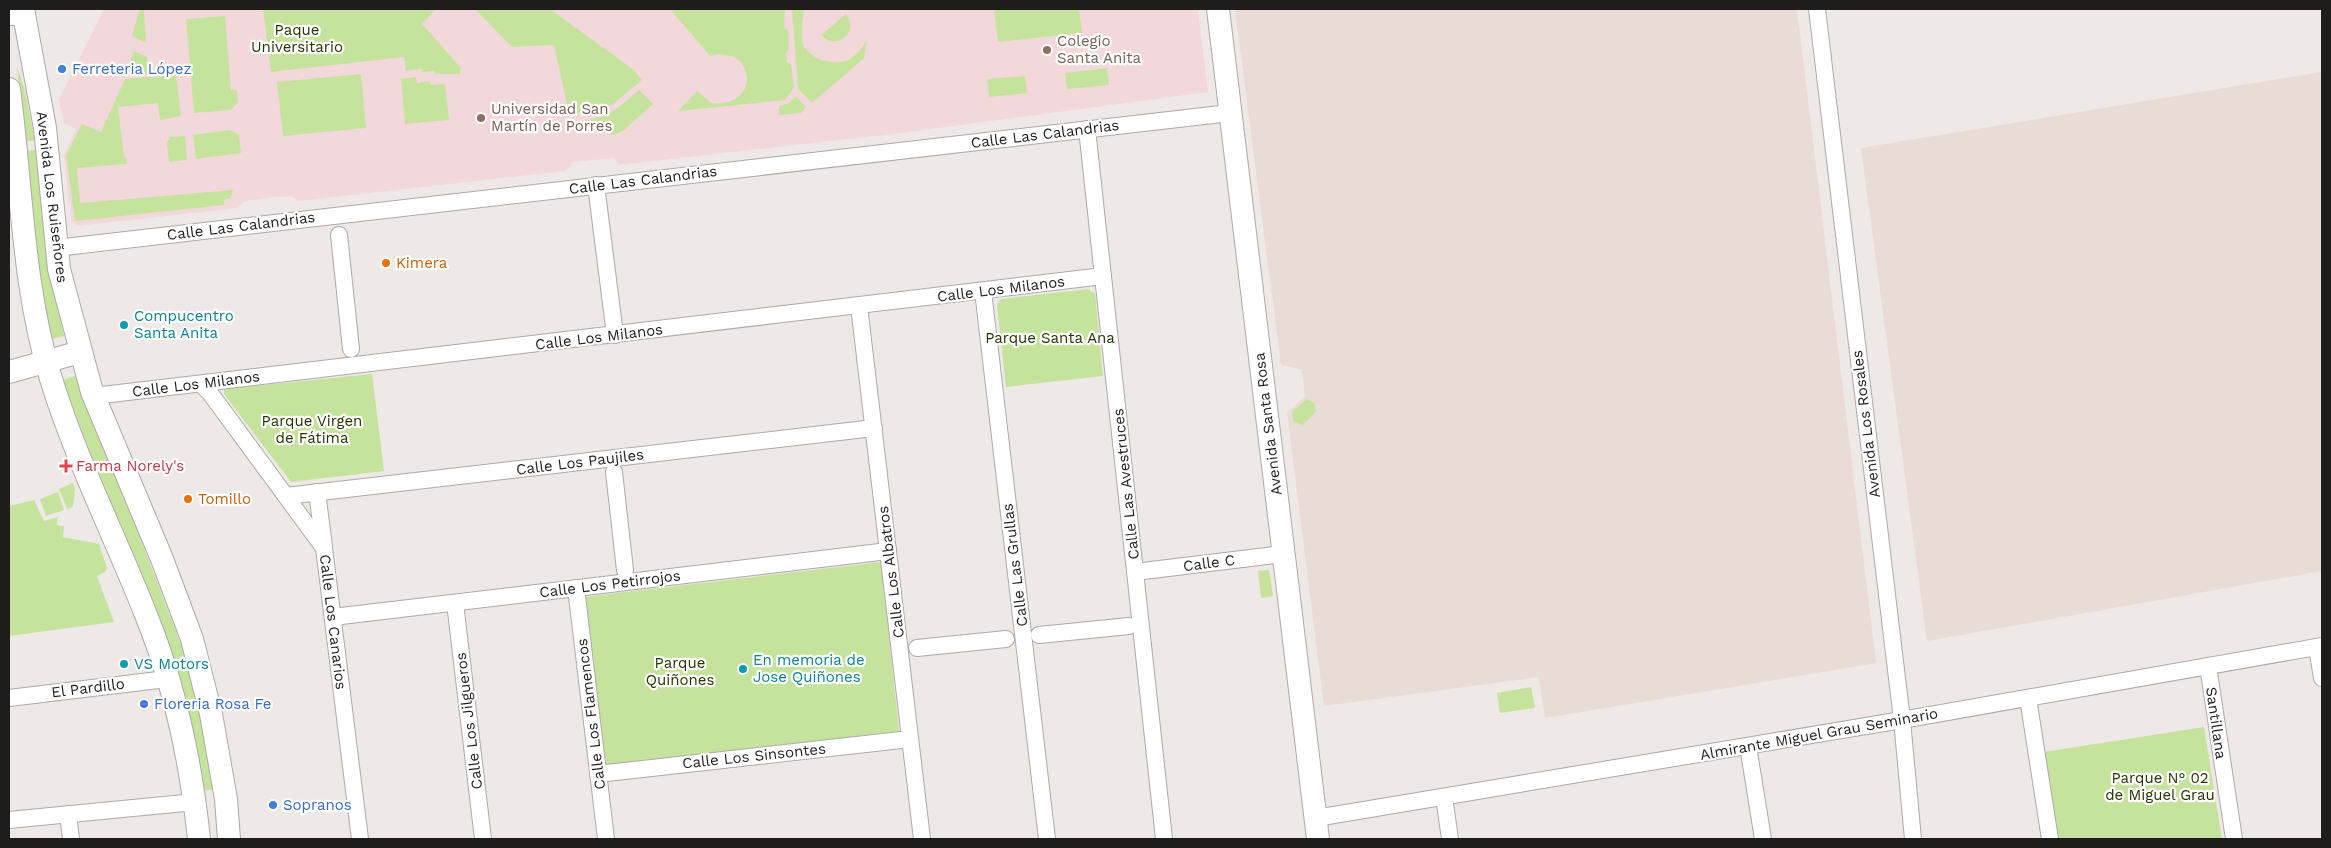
<svg xmlns="http://www.w3.org/2000/svg" width="2331" height="848" viewBox="0 0 2331 848" font-family="'Work Sans',sans-serif">
<style>
.built{fill:#e9dbd5}
.education{fill:#f3d8db}
.green{fill:#c6e39e}
.lines{fill:none;stroke-linecap:round;stroke-linejoin:round}
.street-casing{stroke:#aea9a7;stroke-width:18}
.secondary-casing{stroke:#aea9a7;stroke-width:24}
.street{stroke:#fff;stroke-width:16}
.secondary{stroke:#fff;stroke-width:22}
.education-dot{fill:#8d6e63;stroke:#fff;stroke-width:2}
.shop-dot{fill:#3f7fe0;stroke:#fff;stroke-width:2}
.food-dot{fill:#e8710a;stroke:#fff;stroke-width:2}
.culture-dot{fill:#0f9aa8;stroke:#fff;stroke-width:2}
.health-dot{fill:#e0444e;stroke:#fff;stroke-width:2}
.labels{text-anchor:middle;stroke-width:4.5;stroke-linejoin:round;paint-order:stroke}
.park-label{font-size:15px;fill:#233500;stroke:#fff}
.education-label{font-size:15px;fill:#785e54;stroke:#fff;text-anchor:start}
.shop-label{font-size:15px;fill:#366cbe;stroke:#fff;text-anchor:start}
.street-label{font-size:15px;fill:#1f1d1c;stroke:#fff}
.food-label{font-size:15px;fill:#c56008;stroke:#fff;text-anchor:start}
.culture-label{font-size:15px;fill:#0d838f;stroke:#fff;text-anchor:start}
.health-label{font-size:15px;fill:#be3a42;stroke:#fff;text-anchor:start}
</style>
<rect width="100%" height="100%" fill="#eee8e6"/>
<!-- built -->
<g class="built">
<polygon points="1235,9 1797,9 1876,663 1545,718 1539,677 1324,706 1287,412 1305,397 1302,370 1281,365"/>
<polygon points="2322,72 2322,571 1927,641 1861,148"/>
</g>
<!-- education -->
<polygon class="education" points="104,9 1198,9 1208,92 901,133 627,164 620,165 614,158 573,162 565,171 298,201 291,196 275,197 244,201 238,208 77,226 71,221 64,155 76,129 64,123 59,99"/>
<!-- green -->
<g class="green">
<polygon points="140,9 170,9 144,10 146,43 132,36"/>
<polygon points="263,9 436,9 422,24 461,68 460,74 436,74 434,71 422,72 421,69 406,71 404,57 271,72"/>
<polygon points="475,9 550,9 634,70 642,80 612,105 601,107 601,110 572,114 570,104 567,104 554,45 512,47"/>
<path d="M670 9H785L784 28 788 30 789 49 786 54 787 62 791 64 794 88 785 100 678 111 697 91 711 103C762 109 756 44 710 56Z"/>
<path d="M792 9 804 10C803 21 799 38 805 48 813 60 836 66 848 60 856 56 862 48 867 41L864 58 812 103 798 89Z"/>
<polygon points="994,9 1079,9 1082,33 998,42"/>
<path d="M846 14C860 32 837 52 821 35Z"/>
<polygon points="225,16 231,90 237,90 238,102 231,110 194,113 186,19"/>
<polygon points="134,51 147,57 148,74 127,72"/>
<polygon points="17,67 24,87 35,140 25,142"/>
<polygon points="1107,68 1109,85 1067,89 1065,73"/>
<polygon points="361,74 366,128 283,136 277,82"/>
<polygon points="176,75 181,116 160,120 158,103 118,107 124,157 126,157 127,164 77,168 80,203 233,190 231,198 224,200 224,205 75,221 66,155 82,124 101,132 125,79"/>
<polygon points="1025,76 1027,93 989,97 987,79"/>
<polygon points="416,77 417,83 430,81 431,85 445,84 449,120 405,124 401,79"/>
<path d="M639 90 653 104 623 131 614 135 594 130 575 131 574 123C609 117 612 113 639 90Z"/>
<polygon points="796,96 806,107 801,113 779,115 779,106 789,103"/>
<polygon points="230,130 239,135 241,153 196,159 193,135"/>
<polygon points="185,136 187,160 169,162 167,143 170,137"/>
<polygon points="37,149 46,248 64,336 52,339 33,248 27,151"/>
<polygon points="1088,289 1095,293 1103,376 1006,387 997,305 1001,299"/>
<polygon points="372,374 384,471 291,482 224,394 224,389"/>
<polygon points="78,375 183,650 200,709 215,789 202,791 169,657 62,380"/>
<polygon points="1307,399 1314,403 1316,411 1303,425 1293,421 1292,412"/>
<polygon points="73,483 75,489 73,507 67,509 59,489"/>
<polygon points="58,492 64,510 46,516 40,499"/>
<polygon points="34,500 44,521 58,517 57,525 64,526 63,537 99,544 107,568 105,572 97,576 114,622 9,636 9,506"/>
<polygon points="881,562 899,731 605,766 583,597"/>
<polygon points="1269,570 1273,596 1261,598 1258,571"/>
<polygon points="1531,687 1535,708 1500,713 1497,693"/>
<polygon points="2204,727 2222,839 2058,839 2044,752"/>
</g>
<g class="lines">
<!-- street casing -->
<g class="street-casing">
<g id="street">
<polyline points="1817,9 1902,720 1913,839"/>
<polyline points="9,17 24,17"/>
<polyline points="1087,129 1164,839"/>
<polyline points="596,185 615,335"/>
<polyline points="339,235 351,349"/>
<polyline points="56,248 1230,113"/>
<polyline points="983,291 1047,839"/>
<polyline points="859,306 922,839"/>
<polyline points="201,384 210,393 324,548 360,839"/>
<polyline points="94,396 1103,276"/>
<polyline points="614,472 625,570"/>
<polyline points="317,492 324,546"/>
<polyline points="286,496 874,428"/>
<polyline points="1135,572 1283,554"/>
<polyline points="576,588 606,839"/>
<polyline points="455,603 483,839"/>
<polyline points="333,617 888,551"/>
<polyline points="1039,635 1129,626"/>
<polyline points="2317,647 2322,678"/>
<polyline points="917,648 1006,639"/>
<polyline points="2208,666 2234,839"/>
<polyline points="9,698 167,679"/>
<polyline points="2028,698 2050,839"/>
<polyline points="1748,746 1763,839"/>
<polyline points="598,774 910,739"/>
<polyline points="1444,797 1450,839"/>
<polyline points="68,814 71,839"/>
<polyline points="1316,818 1902,720 2322,646"/>
<polyline points="9,820 195,802"/>
</g>
</g>
<!-- secondary casing -->
<g class="secondary-casing">
<g id="secondary">
<polyline points="23,9 45,128 59,269 92,392 162,559 192,639 211,714 226,799 229,839"/>
<polyline points="1218,9 1318,839"/>
<path d="M9 89C22 186 22 285 51 379 76 460 115 536 146 615 175 686 191 763 199 839"/>
<polyline points="9,372 80,352"/>
</g>
</g>
<!-- street -->
<use href="#street" class="street"/>
<!-- secondary -->
<use href="#secondary" class="secondary"/>
</g>
<!-- markers -->
<g class="education-dot">
<circle cx="1047" cy="50" r="5"/>
<circle cx="481" cy="118" r="5"/>
</g>
<g class="shop-dot">
<circle cx="62" cy="69" r="5"/>
<circle cx="144" cy="704" r="5"/>
<circle cx="273" cy="805" r="5"/>
</g>
<g class="food-dot">
<circle cx="386" cy="263" r="5"/>
<circle cx="188" cy="499" r="5"/>
</g>
<g class="culture-dot">
<circle cx="124" cy="325" r="5"/>
<circle cx="124" cy="664" r="5"/>
<circle cx="743" cy="669" r="5"/>
</g>
<path class="health-dot" d="M63.5 458.5h5v5h5v5h-5v5h-5v-5h-5v-5h5z"/>
<g class="labels">
<!-- park labels -->
<g class="park-label">
<text x="297" y="35">Paque<tspan x="297" dy="17">Universitario</tspan></text>
<text x="1050" y="343">Parque Santa Ana</text>
<text x="312" y="426">Parque Virgen<tspan x="312" dy="17">de Fátima</tspan></text>
<text x="680" y="668">Parque<tspan x="680" dy="17">Quiñones</tspan></text>
<text x="2160" y="783">Parque N° 02<tspan x="2160" dy="17">de Miguel Grau</tspan></text>
</g>
<!-- education labels -->
<g class="education-label">
<text x="1057" y="46">Colegio<tspan x="1057" dy="17">Santa Anita</tspan></text>
<text x="491" y="114">Universidad San<tspan x="491" dy="17">Martín de Porres</tspan></text>
</g>
<!-- shop labels -->
<g class="shop-label">
<text x="72" y="74">Ferreteria López</text>
<text x="154" y="709">Floreria Rosa Fe</text>
<text x="283" y="810">Sopranos</text>
</g>
<!-- street labels -->
<g class="street-label">
<text transform="translate(1045 134) rotate(-7)" y="5">Calle Las Calandrias</text>
<text transform="translate(643 180) rotate(-7)" y="5">Calle Las Calandrias</text>
<text transform="translate(52 197) rotate(83)" y="5">Avenida Los Ruiseñores</text>
<text transform="translate(241 226) rotate(-7)" y="5">Calle Las Calandrias</text>
<text transform="translate(1001 289) rotate(-7)" y="5">Calle Los Milanos</text>
<text transform="translate(599 337) rotate(-7)" y="5">Calle Los Milanos</text>
<text transform="translate(196 384) rotate(-7)" y="5">Calle Los Milanos</text>
<text transform="translate(1268 424) rotate(-97)" y="5">Avenida Santa Rosa</text>
<text transform="translate(1866 424) rotate(-97)" y="5">Avenida Los Rosales</text>
<text transform="translate(580 462) rotate(-7)" y="5">Calle Los Paujiles</text>
<text transform="translate(1126 484) rotate(-96)" y="5">Calle Las Avestruces</text>
<text transform="translate(1209 563) rotate(-7)" y="5">Calle C</text>
<text transform="translate(1015 565) rotate(-97)" y="5">Calle Las Grullas</text>
<text transform="translate(891 572) rotate(-97)" y="5">Calle Los Albatros</text>
<text transform="translate(610 584) rotate(-7)" y="5">Calle Los Petirrojos</text>
<text transform="translate(333 622) rotate(83)" y="5">Calle Los Canarios</text>
<text transform="translate(88 688) rotate(-7)" y="5">El Pardillo</text>
<text transform="translate(591 714) rotate(-97)" y="5">Calle Los Flamencos</text>
<text transform="translate(469 721) rotate(-97)" y="5">Calle Los Jilgueros</text>
<text transform="translate(2216 723) rotate(82)" y="5">Santillana</text>
<text transform="translate(1819 734) rotate(-10)" y="5">Almirante Miguel Grau Seminario</text>
<text transform="translate(754 756) rotate(-6)" y="5">Calle Los Sinsontes</text>
</g>
<!-- food labels -->
<g class="food-label">
<text x="396" y="268">Kimera</text>
<text x="198" y="504">Tomillo</text>
</g>
<!-- culture labels -->
<g class="culture-label">
<text x="134" y="321">Compucentro<tspan x="134" dy="17">Santa Anita</tspan></text>
<text x="753" y="665">En memoria de<tspan x="753" dy="17">Jose Quiñones</tspan></text>
<text x="134" y="669">VS Motors</text>
</g>
<!-- health labels -->
<g class="health-label">
<text x="76" y="471">Farma Norely's</text>
</g>
</g>
<!-- border -->
<rect width="2331" height="848" fill="none" stroke="#1f1d1c" stroke-width="20"/>
</svg>
